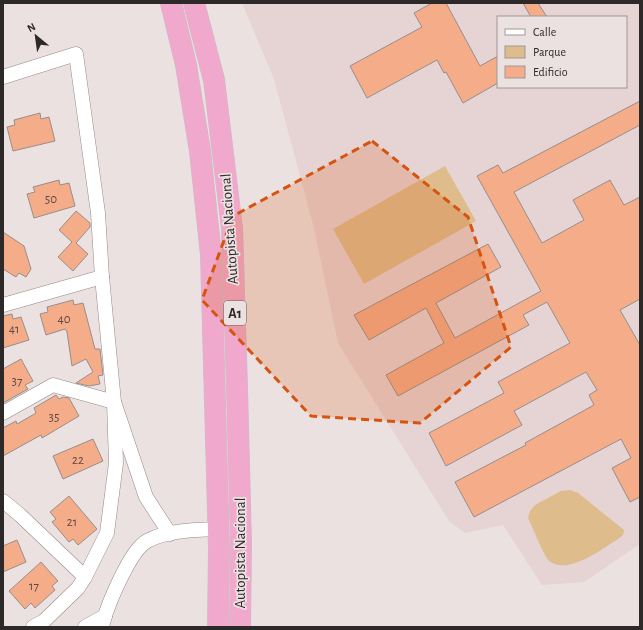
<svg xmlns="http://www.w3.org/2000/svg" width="643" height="630" viewBox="0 0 643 630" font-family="'Alegreya Sans',sans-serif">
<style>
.built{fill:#e6d3d3;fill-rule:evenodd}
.green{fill:#debc8c}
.building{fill:#f4ac89;stroke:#978e8a}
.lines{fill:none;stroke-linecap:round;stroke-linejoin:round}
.minor-casing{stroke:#938989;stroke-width:15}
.highway-casing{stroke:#c4c3c3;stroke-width:22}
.minor{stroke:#fff;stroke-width:14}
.highway{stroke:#f0a9cd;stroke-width:21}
.marked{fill:#d5540f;fill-opacity:0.2;stroke:#d5540f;stroke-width:3;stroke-dasharray:8 5;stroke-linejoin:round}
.labels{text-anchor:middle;stroke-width:3.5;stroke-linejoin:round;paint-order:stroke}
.number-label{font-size:13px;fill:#5f4a41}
.shield{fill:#ece1e1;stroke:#666060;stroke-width:1}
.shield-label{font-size:14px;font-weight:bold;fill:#2d2929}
.street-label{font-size:15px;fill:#2d2929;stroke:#ece1e1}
</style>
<rect width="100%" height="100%" fill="#ece1e1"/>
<!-- built -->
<path class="built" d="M242 3H640V544L584 582 542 585 503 525 465 533 449 521 338 343 314 228 274 79ZM498 17H626V87H498Z"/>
<!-- green -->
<g class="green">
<polygon points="445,166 476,221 364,284 333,229"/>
<path d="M570 490 578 493 624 530 623 535 618 539C602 549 566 577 548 560 544 555 532 526 528 518L530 511 535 505 561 491Z"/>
</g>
<!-- building -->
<g class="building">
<polygon points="432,3 446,3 480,66 498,56 498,83 463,103 446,72 444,73 437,60 367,98 350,66 422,27 414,13"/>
<polygon points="523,3 538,3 547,17 531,17"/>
<polygon points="640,101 640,125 514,192 542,243 584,220 573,200 610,180 624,205 640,197 640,299 620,310 640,345 640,497 630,502 612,468 631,458 621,439 474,517 455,482 526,445 525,443 594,405 589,395 597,390 586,372 514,411 522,425 446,466 429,433 504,393 498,382 570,343 547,302 523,315 529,325 398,396 386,375 444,343 426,308 369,340 354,315 488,244 501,267 436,303 455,338 541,291 477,176 498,165 503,173"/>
<polygon points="40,113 41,119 49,117 55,141 13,151 7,127 15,125 14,120"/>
<polygon points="59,180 60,185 69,183 75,206 34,218 27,194 35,192 33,187"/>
<polygon points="76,211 90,223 90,227 76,243 88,254 73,271 58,257 72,242 59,230"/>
<polygon points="3,232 24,246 31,269 26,277 19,273 16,277 3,269"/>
<polygon points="73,300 74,305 83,303 95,349 100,349 103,375 98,376 100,384 89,386 76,383 93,372 86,359 72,366 67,332 65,329 46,335 40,314 48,312 47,307"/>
<polygon points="12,314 13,319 21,317 29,340 3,348 3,316"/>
<polygon points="21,359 33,381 25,385 28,389 3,403 3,369"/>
<polygon points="56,395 59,399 63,397 69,398 79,416 42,438 41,435 3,456 3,428 16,421 17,424 36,413 34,408"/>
<polygon points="93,439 103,461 63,479 53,456"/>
<polygon points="69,496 97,529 78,545 73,539 69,542 52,522 56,519 50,512"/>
<polygon points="17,540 26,562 3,572 3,546"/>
<polygon points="41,562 58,581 52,586 55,590 35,608 31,603 25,609 9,591"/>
</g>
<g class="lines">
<!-- minor casing -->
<g class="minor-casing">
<g id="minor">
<polyline points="3,77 76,54 98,213 102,277 114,402 116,463 107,533 85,577 78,588 44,621 33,627"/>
<polyline points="3,305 102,277"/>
<polyline points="3,413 53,385 114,402 146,497 170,534"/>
<polyline points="3,501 20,515 85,577"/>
<polyline points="85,627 105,616"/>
<path d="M102 627C106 608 130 550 147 541 167 530 196 530 218 529"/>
</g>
</g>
<!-- highway casing -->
<g class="highway-casing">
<g id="highway">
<polyline points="171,3 186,65 200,151 211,255 219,549 218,627"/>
<polyline points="194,3 214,80 232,228 237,387 241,544 240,627"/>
</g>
</g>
<!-- minor -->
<use href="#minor" class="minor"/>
<!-- highway -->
<use href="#highway" class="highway"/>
</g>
<!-- marked area -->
<path class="marked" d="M372 141 468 217 511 347 420 423 311 416 202 300 233 216Z"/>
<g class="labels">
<!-- number labels -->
<g class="number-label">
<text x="51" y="203">50</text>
<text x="64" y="323">40</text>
<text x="14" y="333">41</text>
<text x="17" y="385">37</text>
<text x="54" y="421">35</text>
<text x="78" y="464">22</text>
<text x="72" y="526">21</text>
<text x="34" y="590">17</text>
</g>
<!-- shield labels -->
<rect class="shield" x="224" y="301" width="22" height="24" rx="3"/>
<g class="shield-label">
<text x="235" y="318">A1</text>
</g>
<!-- street labels -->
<g class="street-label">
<text transform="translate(229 229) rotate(-94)" y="5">Autopista Nacional</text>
<text transform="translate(240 553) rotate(-90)" y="5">Autopista Nacional</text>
</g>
</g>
<!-- border -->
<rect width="643" height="630" fill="none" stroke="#2d2929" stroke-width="8"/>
<!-- legend -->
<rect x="497" y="16" width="130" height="72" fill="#ece1e1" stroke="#a09797"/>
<rect x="505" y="29" width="20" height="6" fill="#ffffff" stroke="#a09797"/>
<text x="533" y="36" font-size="12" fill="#2d2929">Calle</text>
<rect x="505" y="46" width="20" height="12" fill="#debc8c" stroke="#a09797"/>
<text x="533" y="56" font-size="12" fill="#2d2929">Parque</text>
<rect x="505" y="66" width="20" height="12" fill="#f4ac89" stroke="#a09797"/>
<text x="533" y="76" font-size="12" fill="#2d2929">Edificio</text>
<!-- north arrow -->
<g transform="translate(36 36) rotate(331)" stroke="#ece1e1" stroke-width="3" paint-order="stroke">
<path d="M0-3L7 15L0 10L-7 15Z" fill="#2d2929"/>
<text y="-6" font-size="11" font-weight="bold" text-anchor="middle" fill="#2d2929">N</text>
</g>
</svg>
